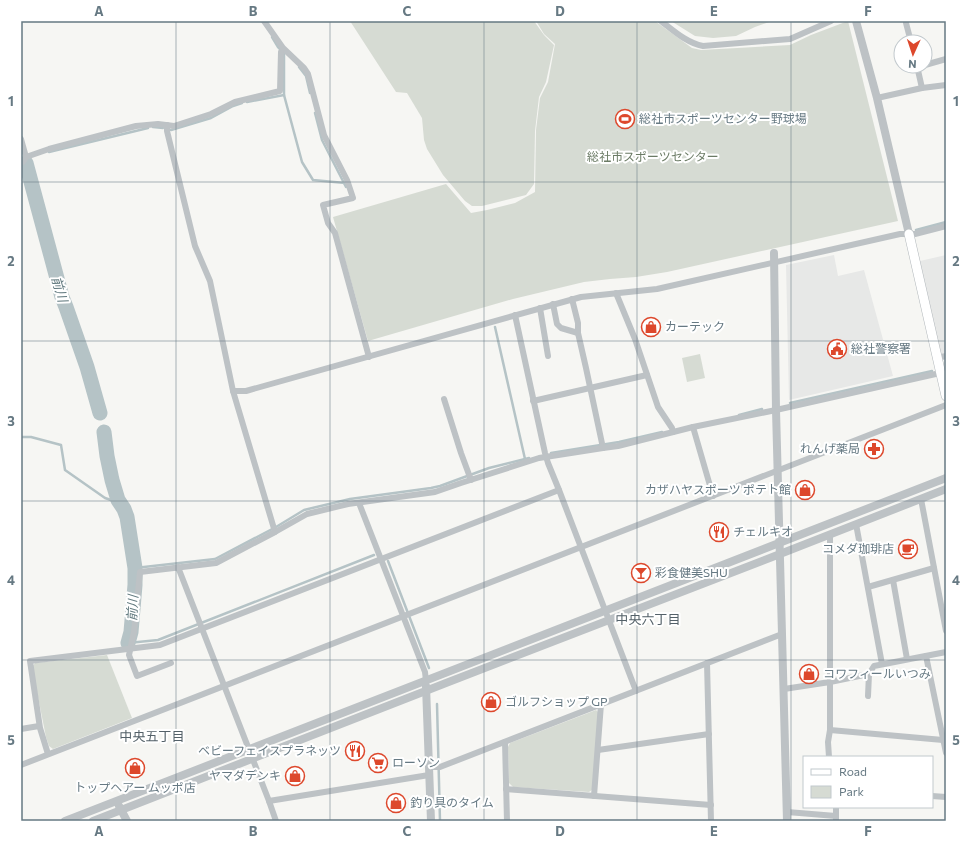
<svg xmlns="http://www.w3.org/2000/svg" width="967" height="842" viewBox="0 0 967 842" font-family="Commissioner,'Noto Sans JP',sans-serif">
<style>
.built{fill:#e7e8e7}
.green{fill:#d6dbd3}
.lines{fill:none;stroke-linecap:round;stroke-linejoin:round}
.stream{stroke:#b5c3c6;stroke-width:2.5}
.river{stroke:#b5c3c6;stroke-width:15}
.secondary-casing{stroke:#b0b6ba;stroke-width:10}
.minor{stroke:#bdc2c5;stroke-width:6}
.tertiary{stroke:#bdc2c5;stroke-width:8}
.secondary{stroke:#fff;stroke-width:9}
.grid{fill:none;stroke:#667983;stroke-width:1;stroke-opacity:0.55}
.labels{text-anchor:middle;stroke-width:4;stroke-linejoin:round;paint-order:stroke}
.poi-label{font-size:12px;fill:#667983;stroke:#fff;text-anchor:start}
.park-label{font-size:12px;fill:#6b7b65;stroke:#fff}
.water-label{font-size:13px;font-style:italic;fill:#627a7f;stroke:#fff}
.neighbourhood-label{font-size:13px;fill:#546169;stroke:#fff}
.neatline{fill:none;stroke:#667983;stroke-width:1.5}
.grid-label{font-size:13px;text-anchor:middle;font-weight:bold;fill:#667983}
</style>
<rect width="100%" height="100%" fill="#f6f6f3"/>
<!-- built -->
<g class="built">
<polygon points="834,255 838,276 864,270 893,376 789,400 786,265"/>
<polygon points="946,255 946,353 941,355 920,261"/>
</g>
<!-- green -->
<g class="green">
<polygon points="350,21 534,21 544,35 554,45 546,82 539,97 535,131 534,184 526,195 482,206 472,206 465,201 443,175 427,149 424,140 422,118 407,93 396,92"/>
<polygon points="536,21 655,21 692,48 701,50 790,45 811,35 848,21 898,221 667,272 636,277 610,279 584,282 513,299 368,341 333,217 446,184 471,213 487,210 515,203 535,192 536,130 540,98 548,82 555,44 544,34"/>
<polygon points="671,21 772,21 755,27 736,36 713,38 695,36"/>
<polygon points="700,354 705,378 687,382 682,358"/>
<polygon points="107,655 132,718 53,749 49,746 46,737 32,667 35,663"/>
<polygon points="596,710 599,713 593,789 589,792 513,787 509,783 508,747 510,743"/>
</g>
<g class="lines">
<!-- stream -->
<g class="stream">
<polyline points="272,37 278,47 282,51"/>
<polyline points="284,53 284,95 302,162 313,180 345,183"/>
<polyline points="299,67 306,76 310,93"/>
<polyline points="247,102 284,95"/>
<polyline points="315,113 322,140 346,187"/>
<polyline points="153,127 163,128"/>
<polyline points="171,130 211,118 233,106 242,103"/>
<polyline points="49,152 148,128"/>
<polyline points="916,230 946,222"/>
<polyline points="495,327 525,459"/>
<polyline points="790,403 932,371"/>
<polyline points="739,415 762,409"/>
<polyline points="21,437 31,437 61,445 65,470 105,498 120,503"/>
<polyline points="551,453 619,442 662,432"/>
<polyline points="388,561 429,668"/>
<polyline points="135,568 215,559 276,527 304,510 350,499 431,488 440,486 489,468 529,458"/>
<polyline points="128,643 158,640 374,555"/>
<polyline points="437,704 440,821"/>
</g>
<!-- river -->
<g class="river">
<polyline points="26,163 62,297 66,307 87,367 100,413"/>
<polyline points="104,432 107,456 112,480 118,500 124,509 127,517 135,568 135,585 131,632 128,643"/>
</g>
<!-- secondary casing -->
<g class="secondary-casing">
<polyline id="secondary" points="909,234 946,396"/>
</g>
<!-- minor -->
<g class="minor">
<polyline points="264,21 283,48 304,68 308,74 324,135 347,180 353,198 323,205 328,223 335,233 369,357"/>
<path d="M661 21C674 31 687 43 703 46L790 39 831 21"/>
<polyline points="906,23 911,42"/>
<polyline points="925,65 946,59"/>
<polyline points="917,66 922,88"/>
<polyline points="877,98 922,88 946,85"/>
<polyline points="167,125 167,131 195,246 210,281 233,391 275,532"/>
<polyline points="21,139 26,157"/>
<polyline points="21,162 23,162 26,157 49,149 136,126 158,124 174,126 211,114 235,102 280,91 281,52"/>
<polyline points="616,293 635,339 658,407 672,428 673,432"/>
<polyline points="572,299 578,323 578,333 586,368 603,448"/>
<polyline points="553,304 557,324 561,328 578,333"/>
<polyline points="540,308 548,356"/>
<polyline points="515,315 545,453 548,463 559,490 636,691"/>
<polyline points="937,358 946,356"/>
<polyline points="233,391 246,391 581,297 657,289 900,234 915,234 946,226"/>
<polyline points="444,399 461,453 471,480"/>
<polyline points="533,401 647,375"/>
<polyline points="693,427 713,496"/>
<polyline points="921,499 946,631"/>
<polyline points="359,503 425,672 426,681"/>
<polyline points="856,524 882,664"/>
<polyline points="178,567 269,801 276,821"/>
<polyline points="893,580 907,659"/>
<polyline points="868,587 934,568"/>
<polyline points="926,656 946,753"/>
<polyline points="171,663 137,676 129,655 134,632 140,572 216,563 275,532 307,514 348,504 435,492 461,483 539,458 603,448 618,446 693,427 776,410 940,373"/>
<polyline points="707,663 711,821"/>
<polyline points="784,689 830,682 869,674 874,666 946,652"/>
<polyline points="868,696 869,674"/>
<polyline points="21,729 39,726"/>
<polyline points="830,730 943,740"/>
<polyline points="505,742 507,821"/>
<polyline points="598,750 709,734"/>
<polyline points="48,754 40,728 30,661 160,645 559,490"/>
<polyline points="829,757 828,742 830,730 830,535"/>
<polyline points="21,765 946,405"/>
<polyline points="429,767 440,767 782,634"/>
<polyline points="506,789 711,805"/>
<polyline points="594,796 601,704"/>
<polyline points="932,796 946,797"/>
<polyline points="269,801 429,775"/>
<polyline points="836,807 836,821"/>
<polyline points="787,812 836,816"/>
</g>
<!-- tertiary -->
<g class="tertiary">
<polyline points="856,21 877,98 909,234"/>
<polyline points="774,253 776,410 787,821"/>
<polyline points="426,686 431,821"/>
<polyline points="119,806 127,821"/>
<polyline points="65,821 946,478"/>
<polyline points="93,821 446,683 780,554 946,489"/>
</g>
<!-- secondary -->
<use href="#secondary" class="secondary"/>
</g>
<!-- grid -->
<path class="grid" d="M176 21V821M330 21V821M484 21V821M637 21V821M791 21V821M21 182H946M21 341H946M21 501H946M21 660H946"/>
<!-- icons -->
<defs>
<g id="stadium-ring" transform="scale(1)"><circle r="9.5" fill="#fff" stroke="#dd482c" stroke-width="1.5"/><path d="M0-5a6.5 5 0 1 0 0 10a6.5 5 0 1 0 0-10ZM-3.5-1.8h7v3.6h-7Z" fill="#dd482c"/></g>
<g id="shop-ring" transform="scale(1)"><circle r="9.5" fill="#fff" stroke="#dd482c" stroke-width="1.5"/><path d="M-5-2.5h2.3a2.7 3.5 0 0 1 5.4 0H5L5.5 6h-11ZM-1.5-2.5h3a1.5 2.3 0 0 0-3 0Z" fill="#dd482c"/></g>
<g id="civic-ring" transform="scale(1)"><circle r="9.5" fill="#fff" stroke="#dd482c" stroke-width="1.5"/><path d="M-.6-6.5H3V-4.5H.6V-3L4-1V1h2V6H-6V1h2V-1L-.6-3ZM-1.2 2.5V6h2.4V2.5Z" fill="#dd482c"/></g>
<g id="pharmacy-ring" transform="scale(1)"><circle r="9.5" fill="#fff" stroke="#dd482c" stroke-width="1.5"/><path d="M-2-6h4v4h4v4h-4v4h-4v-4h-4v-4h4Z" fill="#dd482c"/></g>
<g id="restaurant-ring" transform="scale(1)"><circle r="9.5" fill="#fff" stroke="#dd482c" stroke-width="1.5"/><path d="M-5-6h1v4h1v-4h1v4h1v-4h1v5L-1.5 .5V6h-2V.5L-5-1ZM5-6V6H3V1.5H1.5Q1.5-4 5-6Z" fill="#dd482c"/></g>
<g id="cafe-ring" transform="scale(1)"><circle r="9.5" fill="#fff" stroke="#dd482c" stroke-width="1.5"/><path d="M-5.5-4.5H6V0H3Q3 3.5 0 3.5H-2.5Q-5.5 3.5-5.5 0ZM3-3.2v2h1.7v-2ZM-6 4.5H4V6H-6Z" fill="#dd482c"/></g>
<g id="bar-ring" transform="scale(1)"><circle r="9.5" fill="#fff" stroke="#dd482c" stroke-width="1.5"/><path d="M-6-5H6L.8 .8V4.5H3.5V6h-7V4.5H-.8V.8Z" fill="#dd482c"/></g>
<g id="supermarket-ring" transform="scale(1)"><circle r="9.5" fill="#fff" stroke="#dd482c" stroke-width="1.5"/><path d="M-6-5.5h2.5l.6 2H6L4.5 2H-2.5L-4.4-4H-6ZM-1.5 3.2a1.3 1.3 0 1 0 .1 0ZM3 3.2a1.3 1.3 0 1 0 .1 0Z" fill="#dd482c"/></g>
</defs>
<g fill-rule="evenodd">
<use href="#stadium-ring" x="625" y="119"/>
<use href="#shop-ring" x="651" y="327"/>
<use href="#civic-ring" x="837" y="349"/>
<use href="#pharmacy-ring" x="874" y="449"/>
<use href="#shop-ring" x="805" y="490"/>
<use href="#restaurant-ring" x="719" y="532"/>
<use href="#cafe-ring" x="908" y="549"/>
<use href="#bar-ring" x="641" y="573"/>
<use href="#shop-ring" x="809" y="674"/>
<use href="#shop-ring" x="491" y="702"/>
<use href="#restaurant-ring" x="355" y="751"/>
<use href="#supermarket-ring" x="378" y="763"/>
<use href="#shop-ring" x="135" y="768"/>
<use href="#shop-ring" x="295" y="776"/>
<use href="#shop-ring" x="396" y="803"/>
</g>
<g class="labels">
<!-- poi labels -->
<g class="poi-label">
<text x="639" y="123">総社市スポーツセンター野球場</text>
<text x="665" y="331">カーテック</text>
<text x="851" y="353">総社警察署</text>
<text x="860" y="453" text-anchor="end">れんげ薬局</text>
<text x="791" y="494" text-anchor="end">カザハヤスポーツ ポテト館</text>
<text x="733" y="536">チェルキオ</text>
<text x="894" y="553" text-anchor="end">コメダ珈琲店</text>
<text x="655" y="577">彩食健美SHU</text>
<text x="823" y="678">コワフィールいつみ</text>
<text x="505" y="706">ゴルフショップ GP</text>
<text x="341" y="755" text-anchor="end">ベビーフェイスプラネッツ</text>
<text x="392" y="767">ローソン</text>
<text x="281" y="780" text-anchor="end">ヤマダデンキ</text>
<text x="135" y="792" text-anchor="middle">トップヘアー ムッポ店</text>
<text x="410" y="807">釣り具のタイム</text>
</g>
<!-- park labels -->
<g class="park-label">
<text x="653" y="161">総社市スポーツセンター</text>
</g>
<!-- water labels -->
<g class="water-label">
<text transform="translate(60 289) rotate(74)" y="5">前川</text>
<text transform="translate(132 608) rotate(-87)" y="5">前川</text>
</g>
<!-- neighbourhood labels -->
<g class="neighbourhood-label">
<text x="648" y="624">中央六丁目</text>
<text x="152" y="741">中央五丁目</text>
</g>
</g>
<!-- border -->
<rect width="967" height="842" fill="none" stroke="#ffffff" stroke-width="44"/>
<!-- legend -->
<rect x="803" y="756" width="130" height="52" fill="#ffffff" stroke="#c2c9cd"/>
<rect x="811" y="769" width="20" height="6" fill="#ffffff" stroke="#c2c9cd"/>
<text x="839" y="776" font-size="12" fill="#667983">Road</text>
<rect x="811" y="786" width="20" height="12" fill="#d6dbd3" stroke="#c2c9cd"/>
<text x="839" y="796" font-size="12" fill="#667983">Park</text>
<!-- north arrow -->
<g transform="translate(913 54) rotate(183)"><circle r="19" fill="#ffffff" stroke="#c2c9cd"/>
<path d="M0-3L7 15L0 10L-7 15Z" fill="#dd482c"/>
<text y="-6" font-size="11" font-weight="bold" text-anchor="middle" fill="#667983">N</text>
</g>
<rect x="22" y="22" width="923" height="798" class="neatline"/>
<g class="grid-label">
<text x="99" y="16">A</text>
<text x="253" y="16">B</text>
<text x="407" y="16">C</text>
<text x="560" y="16">D</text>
<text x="714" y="16">E</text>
<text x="868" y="16">F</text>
<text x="11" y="106">1</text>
<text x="956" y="106">1</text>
<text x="11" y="266">2</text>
<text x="956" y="266">2</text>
<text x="11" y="426">3</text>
<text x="956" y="426">3</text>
<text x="11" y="585">4</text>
<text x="956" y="585">4</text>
<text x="11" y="745">5</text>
<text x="956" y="745">5</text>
<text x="99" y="836">A</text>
<text x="253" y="836">B</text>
<text x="407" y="836">C</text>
<text x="560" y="836">D</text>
<text x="714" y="836">E</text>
<text x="868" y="836">F</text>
</g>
</svg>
